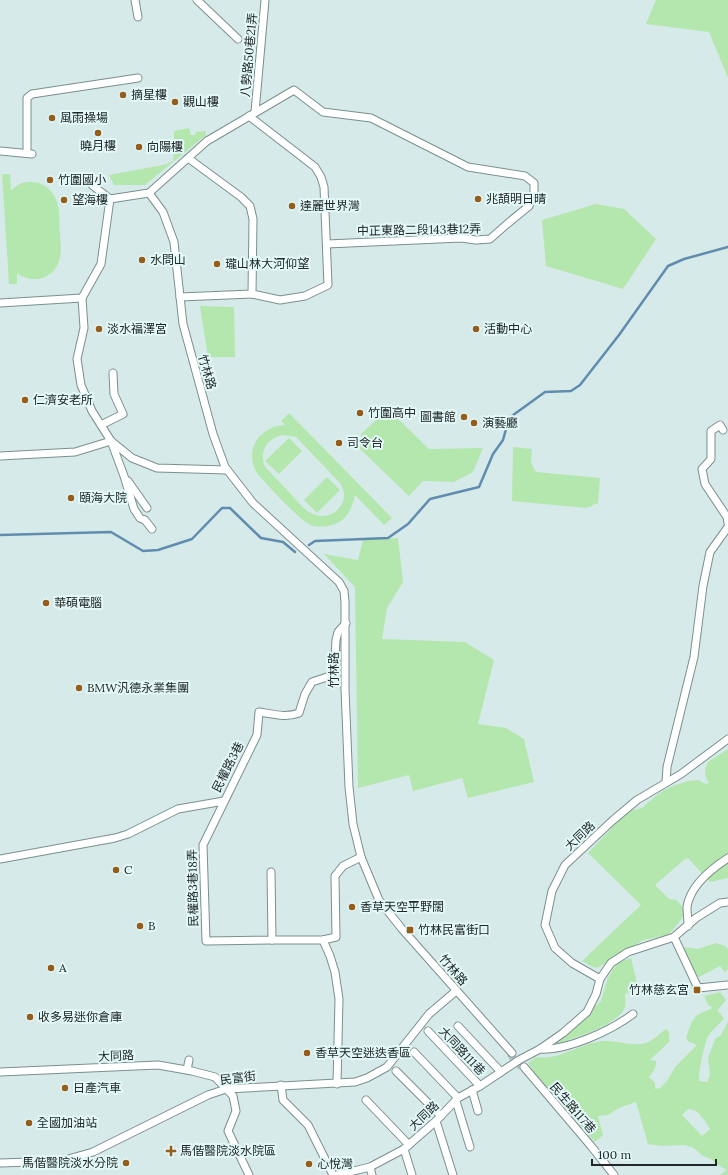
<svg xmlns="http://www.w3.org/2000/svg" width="728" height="1175" viewBox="0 0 728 1175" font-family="Lora,'Noto Sans TC',serif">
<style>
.green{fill:#b4e7ad;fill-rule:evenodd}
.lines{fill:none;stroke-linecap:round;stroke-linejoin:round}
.stream{stroke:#608caf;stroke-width:2.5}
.minor-tunnel{stroke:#b2c3c3;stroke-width:7;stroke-dasharray:7 3.5;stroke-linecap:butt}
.minor-casing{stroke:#7b8f8e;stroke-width:9}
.minor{stroke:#fff;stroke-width:7}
.poi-dot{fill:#965c19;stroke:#e3f8f7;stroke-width:1.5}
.labels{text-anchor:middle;stroke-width:4;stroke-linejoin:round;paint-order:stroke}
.street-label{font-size:12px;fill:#202828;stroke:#e3f8f7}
.poi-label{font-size:12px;fill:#202828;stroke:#e3f8f7;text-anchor:start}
</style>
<rect width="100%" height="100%" fill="#d6eaea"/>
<!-- green -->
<g class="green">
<polygon points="656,0 728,0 728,78 709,32 646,24"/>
<polygon points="189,128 191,135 195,135 196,132 206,131 206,135 145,185 114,185 109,175 163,165 173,161 174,149 174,131"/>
<path d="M2 174H10L11 191C17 185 23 181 32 182 45 182 55 193 58 205 60 213 59 224 60 233 60 241 62 250 60 257 56 279 33 285 17 273V284H9Z"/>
<polygon points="596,204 624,209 656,239 623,289 546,266 542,220"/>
<polygon points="200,306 234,307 235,357 208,357"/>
<polygon points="388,409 429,449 483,448 473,472 454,482 423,481 409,496 360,449 361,434"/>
<path d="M289 413 392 518 384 525 355 495C352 508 348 519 335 524 328 527 320 527 313 526 300 522 270 487 259 476 242 453 258 426 285 425L281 421ZM282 435 296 437 340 483C345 492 346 500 339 508 332 517 320 518 311 513 306 511 301 505 297 501 287 490 276 478 265 467 259 452 266 439 282 435Z"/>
<polygon points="289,438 302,451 279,474 265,461"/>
<polygon points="513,447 532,449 531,463 536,472 600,478 598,503 586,508 512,501"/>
<polygon points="327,477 340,490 317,513 304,500"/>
<polygon points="398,538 403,582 387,608 382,639 465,642 494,660 478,724 506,728 524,739 534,782 468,798 462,778 413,791 409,775 358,788 355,587 324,554 358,560 363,540"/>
<path d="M728 749V878L710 882 688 858 684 860 655 885 669 899 676 900 682 906 685 914 676 926 668 935 643 940 597 968 593 967 582 961 641 905 588 853 628 811 642 808 658 794 670 787 688 781 698 780 706 784 709 783C704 776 704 770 708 762Z"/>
<polygon points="716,943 725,946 728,949 728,969 725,972 720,966 699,977 695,974 684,947 698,949"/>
<path d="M631 958 638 987 625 994C625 998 626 1004 625 1007 619 1025 571 1039 554 1045L601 1001 608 978 617 963Z"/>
<path d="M720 992 726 1000 717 1011 721 1014 724 1019C719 1024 713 1029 709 1035 705 1040 698 1074 699 1081L707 1082 710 1075 708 1058 715 1039 721 1035 728 1022V1175H720L727 1170 718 1165 711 1159 703 1156 694 1148 685 1145 662 1146 648 1144 636 1102 619 1108 608 1115 598 1116 603 1135 595 1142 536 1075 528 1063 536 1057C559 1061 580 1043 604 1041 618 1040 632 1047 646 1043 653 1041 660 1033 666 1029L669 1032V1042L650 1060 656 1061C656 1069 653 1072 649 1077L655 1083V1089L660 1088 667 1081 675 1067 697 1045 689 1042 686 1038C693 1019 691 1016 711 1009L712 1007 708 1005 704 996ZM688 1109C699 1109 704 1120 710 1129L702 1136 682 1115Z"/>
</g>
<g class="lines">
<!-- stream -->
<g class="stream">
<polyline points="0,535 111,532 143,551 158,550 192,539 222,508 230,508 261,538 283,542 295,552"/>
<polyline points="309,545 315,541 388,538 408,524 430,499 479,487 493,454 503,440 509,418 545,392 571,391 580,385 619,335 668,266 684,259 728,247"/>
</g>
<!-- minor-tunnel -->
<polyline class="minor-tunnel" points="510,1054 515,1061 522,1068"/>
<!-- minor casing -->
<g class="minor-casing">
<g id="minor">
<polyline points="135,0 138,17"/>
<polyline points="197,0 238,39"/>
<polyline points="255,112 265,0"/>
<polyline points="0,151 32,154"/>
<polyline points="27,153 27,98 32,94 138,78"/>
<polyline points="188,158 241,197 250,206 253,219 252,294 280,300 305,296 328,285 324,187 321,177 315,167 249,116"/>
<polyline points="92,185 110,199 149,193 207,141 294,90 323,112 371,118 468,167 525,176 534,183 534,194 529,206 507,224 490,239 476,240 461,238 327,244"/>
<polyline points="149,193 163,212 174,242 183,324 213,434 225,467 253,503 339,582 344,591 345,602 345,689 349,787 353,824 361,857 379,900 402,929 512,1053"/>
<polyline points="180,297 252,294"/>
<polyline points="82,298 84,328 77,359 81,385 92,411 111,441 124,476 134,509 140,518 145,520 152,529"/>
<polyline points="0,303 82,298 101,264 110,199"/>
<polyline points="101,425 123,414 114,394 113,373"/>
<polyline points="723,430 720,425 711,431 711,459 702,469 705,484 727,517 728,523"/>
<polyline points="111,441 132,458 157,468 227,470"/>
<polyline points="0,456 75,452 111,441"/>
<polyline points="128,481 147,508"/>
<polyline points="666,782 667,767 694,657 703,586 710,552 728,527"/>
<polyline points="0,859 115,838 128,834 178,809 224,801"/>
<path d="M271 872 272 940 206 941 203 845 257 735 259 712C273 714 286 718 299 713L305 694 312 682 327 677 334 673 336 640 338 632 346 623"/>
<path d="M688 926C688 920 687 913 687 907 690 886 711 869 728 858"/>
<polyline points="674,937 698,988 728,985"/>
<polyline points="272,940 323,940 336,937 335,876 343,866 361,857"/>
<polyline points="323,940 330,956 335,972 339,999 337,1084"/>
<polyline points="600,979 572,963 555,948 545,925 552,891 565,865 612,821 637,800 681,774 728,739"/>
<polyline points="458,1026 501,1072"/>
<polyline points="428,1031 480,1086"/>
<path d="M540 1049C567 1051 612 1030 633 1014"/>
<polyline points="414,1052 458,1098"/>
<polyline points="524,1067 591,1146 614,1175"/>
<polyline points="187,1070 189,1060"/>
<polyline points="396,1071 441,1116"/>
<polyline points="0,1072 158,1065 192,1071 215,1077 233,1096 236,1111 228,1131 249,1175"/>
<polyline points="281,1085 283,1100 308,1125 333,1175"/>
<polyline points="472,1090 478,1111"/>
<polyline points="366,1100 409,1145"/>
<polyline points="456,1101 470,1147"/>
<polyline points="436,1121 453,1175"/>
<polyline points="404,1149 412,1175"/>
<polyline points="0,1163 61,1161 93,1152 208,1095 226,1089 355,1082 367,1078 387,1067 429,1014 456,991"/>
<polyline points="370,1167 372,1175"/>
<polyline points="337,1175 370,1167 404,1149 436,1121 458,1098 480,1086 519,1060 540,1049 563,1033 587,1012 596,994 600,979 611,963 628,952 674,937 696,918 720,903 728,902"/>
</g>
</g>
<!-- minor -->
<use href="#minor" class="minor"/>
</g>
<!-- markers -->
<g class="poi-dot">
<circle cx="123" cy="95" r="4"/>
<circle cx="175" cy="102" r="4"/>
<circle cx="52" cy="118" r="4"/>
<circle cx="98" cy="133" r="4"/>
<circle cx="139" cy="147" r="4"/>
<circle cx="50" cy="180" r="4"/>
<circle cx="478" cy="199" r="4"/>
<circle cx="64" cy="200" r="4"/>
<circle cx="292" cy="206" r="4"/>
<circle cx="142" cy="260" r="4"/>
<circle cx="217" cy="264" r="4"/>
<circle cx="99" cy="329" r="4"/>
<circle cx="476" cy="329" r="4"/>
<circle cx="25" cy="400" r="4"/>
<circle cx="360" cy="413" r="4"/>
<circle cx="464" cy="417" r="4"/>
<circle cx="474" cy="423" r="4"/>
<circle cx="339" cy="443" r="4"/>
<circle cx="71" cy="498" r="4"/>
<circle cx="46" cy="603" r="4"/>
<circle cx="79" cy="688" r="4"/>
<circle cx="116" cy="870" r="4"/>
<circle cx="352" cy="907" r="4"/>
<circle cx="140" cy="926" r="4"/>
<rect x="406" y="926" width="8" height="8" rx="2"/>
<circle cx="51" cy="968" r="4"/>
<rect x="693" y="986" width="8" height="8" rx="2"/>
<circle cx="30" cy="1017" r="4"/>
<circle cx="307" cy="1053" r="4"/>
<circle cx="65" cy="1088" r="4"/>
<circle cx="29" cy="1123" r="4"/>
<path d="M169 1145h4v4h4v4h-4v4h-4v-4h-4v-4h4z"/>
<circle cx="126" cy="1163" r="4"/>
<circle cx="309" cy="1164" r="4"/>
</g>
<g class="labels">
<!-- street labels -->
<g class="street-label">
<text transform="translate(249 55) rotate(-85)" y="4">八勢路50巷21弄</text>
<text transform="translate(419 230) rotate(-1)" y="4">中正東路二段143巷12弄</text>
<text transform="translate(207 372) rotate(74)" y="4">竹林路</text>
<text transform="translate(334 670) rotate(-90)" y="4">竹林路</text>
<text transform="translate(228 767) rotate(-63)" y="4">民權路3巷</text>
<text transform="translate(580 836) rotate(-43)" y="4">大同路</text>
<text transform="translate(193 888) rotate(-91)" y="4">民權路3巷18弄</text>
<text transform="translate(453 970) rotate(49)" y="4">竹林路</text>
<text transform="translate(462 1051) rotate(47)" y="4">大同路111巷</text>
<text transform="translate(116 1056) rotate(-3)" y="4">大同路</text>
<text transform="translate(238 1078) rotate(-7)" y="4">民富街</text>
<text transform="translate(573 1108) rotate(49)" y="4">民生路117巷</text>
<text transform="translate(424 1116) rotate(-43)" y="4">大同路</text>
</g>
<!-- poi labels -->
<g class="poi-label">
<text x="131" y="99">摘星樓</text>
<text x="183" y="106">觀山樓</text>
<text x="60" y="122">風雨操場</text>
<text x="98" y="150" text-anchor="middle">曉月樓</text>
<text x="147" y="151">向陽樓</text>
<text x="58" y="184">竹圍國小</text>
<text x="486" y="203">兆頡明日晴</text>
<text x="72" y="204">望海樓</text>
<text x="300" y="210">達麗世界灣</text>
<text x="150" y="264">水問山</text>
<text x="225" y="268">瓏山林大河仰望</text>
<text x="107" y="333">淡水福澤宮</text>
<text x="484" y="333">活動中心</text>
<text x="33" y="404">仁濟安老所</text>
<text x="368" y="417">竹圍高中</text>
<text x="456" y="421" text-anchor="end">圖書館</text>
<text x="482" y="427">演藝廳</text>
<text x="347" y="447">司令台</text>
<text x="79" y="502">頤海大院</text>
<text x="54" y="607">華碩電腦</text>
<text x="87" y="692">BMW汎德永業集團</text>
<text x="124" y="874">C</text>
<text x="360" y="911">香草天空平野闊</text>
<text x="148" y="930">B</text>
<text x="418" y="934">竹林民富街口</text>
<text x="59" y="972">A</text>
<text x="689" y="994" text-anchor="end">竹林慈玄宮</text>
<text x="38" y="1021">收多易迷你倉庫</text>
<text x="315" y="1057">香草天空迷迭香區</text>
<text x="73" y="1092">日產汽車</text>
<text x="37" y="1127">全國加油站</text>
<text x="180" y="1155">馬偕醫院淡水院區</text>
<text x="118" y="1167" text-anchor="end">馬偕醫院淡水分院</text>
<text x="317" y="1168">心悅灣</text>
</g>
</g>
<!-- scale -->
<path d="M592 1159v6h124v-6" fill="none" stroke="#202828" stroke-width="2"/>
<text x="598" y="1159" font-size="12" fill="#202828" stroke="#e3f8f7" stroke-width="3" paint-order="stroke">100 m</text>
</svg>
